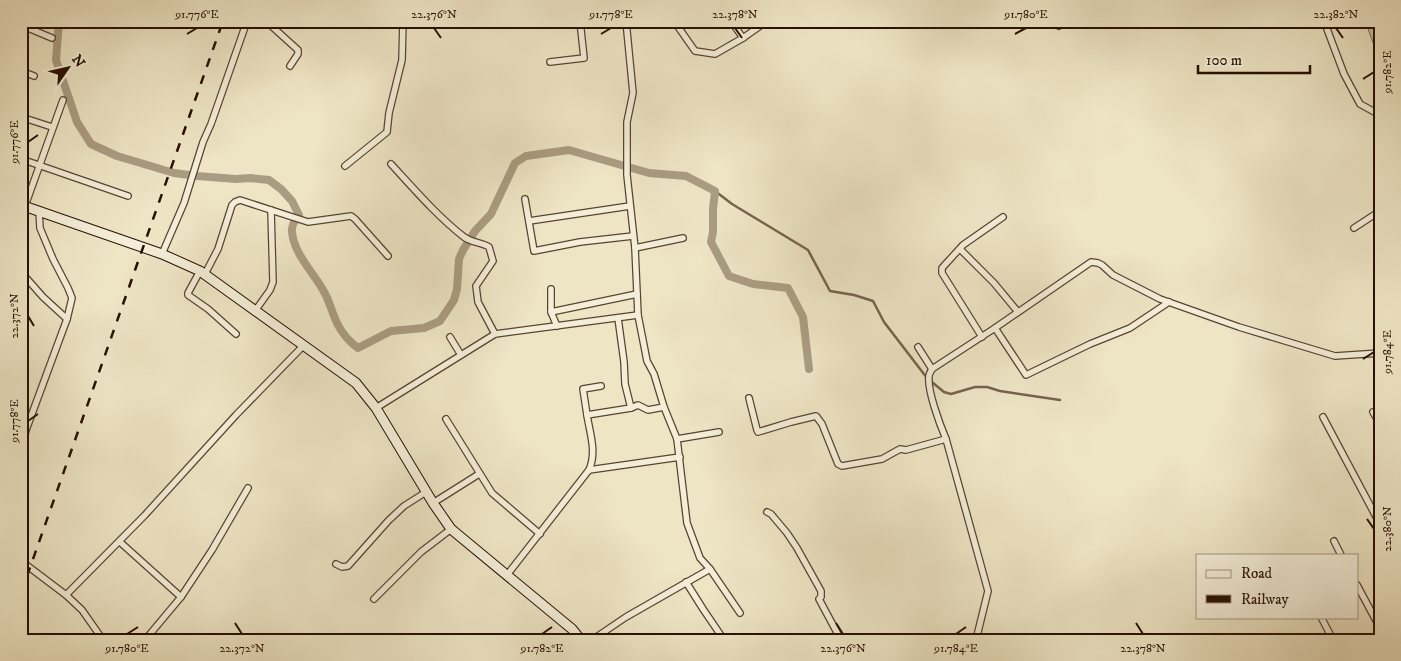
<svg xmlns="http://www.w3.org/2000/svg" width="1401" height="661" viewBox="0 0 1401 661" font-family="'IM FELL DW Pica',serif">
<style>
.green{fill:#ccc1a4;stroke:#7a6852}
.lines{fill:none;stroke-linecap:round;stroke-linejoin:round}
.stream{stroke:#76644e;stroke-width:2.5}
.canal{stroke:#aa9c82;stroke-width:8}
.street-casing{stroke:#594431;stroke-width:8}
.secondary-casing{stroke:#270f00;stroke-width:11}
.street{stroke:#f4eed9;stroke-width:5.5}
.secondary{stroke:#f4eed9;stroke-width:9}
.rail{stroke:#270f00;stroke-width:2.5;stroke-dasharray:9 9;stroke-linecap:butt}
.ticks{fill:none;stroke:#270f00;stroke-width:2}
.neatline{fill:none;stroke:#270f00;stroke-width:2}
.ticks-label{font-size:12px;text-anchor:middle;fill:#270f00}
</style>
<rect width="100%" height="100%" fill="#eee5c5"/>
<filter id="stains"><feTurbulence type="fractalNoise" baseFrequency=".004" numOctaves="4"/><feColorMatrix values="0 0 0 0 .2 0 0 0 0 .09 0 0 0 0 .02 0 0 0 .5 -.17"/></filter>
<radialGradient id="worn" r=".72"><stop offset=".6" stop-color="#630" stop-opacity="0"/><stop offset="1" stop-color="#630" stop-opacity=".3"/></radialGradient>
<!-- green -->
<polygon class="green" points="1365,21 1380,21 1380,61"/>
<g class="lines">
<!-- stream -->
<polyline class="stream" points="715,191 732,204 808,250 830,291 854,295 873,301 884,322 927,378 944,392 951,394 975,387 987,387 1000,391 1060,400"/>
<!-- canal -->
<path class="canal" d="M59 21 56 60 77 122 91 144 117 156 174 173 197 176 236 179 250 178 269 180 281 189 292 201 299 215C295 220 291 226 292 232 294 254 313 272 323 290 330 301 332 314 338 325 343 335 350 342 358 348L391 331 424 328 440 321 454 300 457 289 459 259 463 250 475 231 491 214 515 163 526 156 569 150 649 173 686 176 715 191 713 209V232L711 242 729 276 753 284 788 288 803 317 809 369"/>
<!-- street casing -->
<g class="street-casing">
<g id="street">
<polyline points="266,21 298,50 298,54 290,66"/>
<polyline points="674,21 695,51 715,54 743,38 731,21"/>
<polyline points="1057,21 1059,26"/>
<polyline points="1324,21 1344,74 1360,104 1380,115"/>
<polyline points="21,25 52,38"/>
<polyline points="743,38 767,21"/>
<polyline points="550,62 584,58 580,21"/>
<polyline points="21,71 34,76"/>
<polyline points="21,117 52,127"/>
<polyline points="21,159 128,196"/>
<path d="M391 164C414 189 437 216 464 237 472 243 482 242 489 247L493 261 476 286 478 302 495 334"/>
<polyline points="345,166 387,132 389,113 402,60 403,21"/>
<polyline points="525,199 534,251 580,242 633,236"/>
<polyline points="25,206 63,100"/>
<polyline points="529,221 630,206"/>
<polyline points="1354,228 1380,211"/>
<polyline points="635,248 683,238"/>
<polyline points="960,249 994,283 1018,312"/>
<polyline points="162,254 184,203 203,142 211,124 247,21"/>
<polyline points="200,271 188,293 188,295 208,309 236,334"/>
<polyline points="21,272 43,297 67,319"/>
<polyline points="205,274 218,249 232,205 235,202 240,200 308,222 351,216 355,219 388,256"/>
<polyline points="551,289 551,312 557,326"/>
<polyline points="255,311 270,290 273,282 271,210"/>
<polyline points="551,312 637,294"/>
<polyline points="618,318 624,362 625,384 631,408"/>
<polyline points="995,328 1026,375 1090,344 1130,328 1169,302"/>
<polyline points="450,337 461,355"/>
<polyline points="982,337 942,273 942,268 963,245 1003,217"/>
<polyline points="918,347 932,369"/>
<polyline points="601,386 583,389 587,415 631,408 638,405 648,410 664,407 654,374 647,361 638,315 635,248 627,175 627,122 633,93 626,21"/>
<polyline points="749,398 757,430 758,432 791,422 816,416 822,424 838,464 842,466 882,459 900,449 906,450 946,439"/>
<polyline points="664,407 677,439 687,523 700,558 710,569 740,613"/>
<polyline points="376,408 495,334 638,315"/>
<polyline points="1373,412 1380,424"/>
<polyline points="1323,417 1380,524"/>
<polyline points="446,419 492,493 540,534"/>
<polyline points="677,439 719,432"/>
<polyline points="22,446 26,430 67,319 72,298 68,288 53,259 40,228 39,211"/>
<polyline points="589,470 680,457"/>
<polyline points="433,503 479,474"/>
<polyline points="767,512 771,514 787,533 797,548 821,591 821,597 819,599 841,640"/>
<polyline points="1334,541 1341,555"/>
<polyline points="120,542 181,597"/>
<polyline points="21,561 66,595 82,610 103,640"/>
<polyline points="336,564 342,567 348,566 389,520 404,506 426,492"/>
<path d="M507 575 589 470C597 452 590 434 587 415"/>
<polyline points="686,582 703,609 724,640"/>
<polyline points="1357,585 1380,628"/>
<polyline points="66,595 145,515 236,415 303,346"/>
<polyline points="374,599 421,552 451,529"/>
<polyline points="1321,617 1333,640"/>
<polyline points="145,640 181,597 212,550 248,488"/>
<polyline points="592,640 626,617 710,569"/>
<path d="M976 640 988 591 946 439C940 425 927 390 929 376 929 374 931 371 932 369L995 328 1091 262 1098 263 1102 265 1113 275 1160 299 1239 327 1335 356 1380 353"/>
</g>
</g>
<!-- secondary casing -->
<g class="secondary-casing">
<polyline id="secondary" points="21,205 162,254 200,271 356,383 376,408 433,503 451,529 572,629 581,640"/>
</g>
<!-- street -->
<use href="#street" class="street"/>
<!-- secondary -->
<use href="#secondary" class="secondary"/>
<!-- rail -->
<polyline class="rail" points="21,593 223,21"/>
</g>
<!-- ticks -->
<path class="ticks" d="M434 28 441 38M735 28 742 38M1336 28 1343 38M187 34 197 28M601 34 611 28M1015 34 1026 28M1363 79 1374 72M28 142 38 135M28 316 34 326M1363 359 1374 352M28 421 38 414M1367 519 1374 529M235 623 242 634M836 623 843 634M1136 623 1143 634M127 634 138 627M542 634 552 627M956 634 966 627"/>
<!-- margin -->
<rect width="1401" height="661" fill="none" stroke="#eee5c5" stroke-width="55"/>
<!-- legend -->
<rect x="1196" y="554" width="162" height="65" fill="#f4eed9" stroke="#a29582"/>
<rect x="1206" y="570" width="25" height="8" fill="#f4eed9" stroke="#a29582"/>
<text x="1241" y="578" font-size="15" fill="#270f00">Road</text>
<rect x="1206" y="595" width="25" height="8" fill="#270f00" stroke="#a29582"/>
<text x="1241" y="604" font-size="15" fill="#270f00">Railway</text>
<!-- north arrow -->
<g transform="translate(68 68) rotate(56)" stroke="#f4eed9" stroke-width="4" paint-order="stroke">
<path d="M0-4L9 19L0 12L-9 19Z" fill="#270f00"/>
<text y="-8" font-size="14" font-weight="bold" text-anchor="middle" fill="#270f00">N</text>
</g>
<!-- scale -->
<path d="M1198 65v8h112v-8" fill="none" stroke="#270f00" stroke-width="2.5"/>
<text x="1206" y="65" font-size="15" fill="#270f00" stroke="#f4eed9" stroke-width="4" paint-order="stroke">100 m</text>
<rect x="28" y="28" width="1346" height="606" class="neatline"/>
<g class="ticks-label">
<text x="197" y="18">91.776°E</text>
<text x="434" y="18">22.376°N</text>
<text x="611" y="18">91.778°E</text>
<text x="735" y="18">22.378°N</text>
<text x="1026" y="18">91.780°E</text>
<text x="1336" y="18">22.382°N</text>
<text transform="translate(1387 72) rotate(-90)" y="4">91.782°E</text>
<text transform="translate(14 142) rotate(-90)" y="4">91.776°E</text>
<text transform="translate(14 316) rotate(-90)" y="4">22.372°N</text>
<text transform="translate(1387 352) rotate(-90)" y="4">91.784°E</text>
<text transform="translate(14 421) rotate(-90)" y="4">91.778°E</text>
<text transform="translate(1387 529) rotate(-90)" y="4">22.380°N</text>
<text x="127" y="652">91.780°E</text>
<text x="242" y="652">22.372°N</text>
<text x="542" y="652">91.782°E</text>
<text x="843" y="652">22.376°N</text>
<text x="956" y="652">91.784°E</text>
<text x="1143" y="652">22.378°N</text>
</g>
<rect width="100%" height="100%" filter="url(#stains)"/>
<rect width="100%" height="100%" fill="url(#worn)"/>
</svg>
